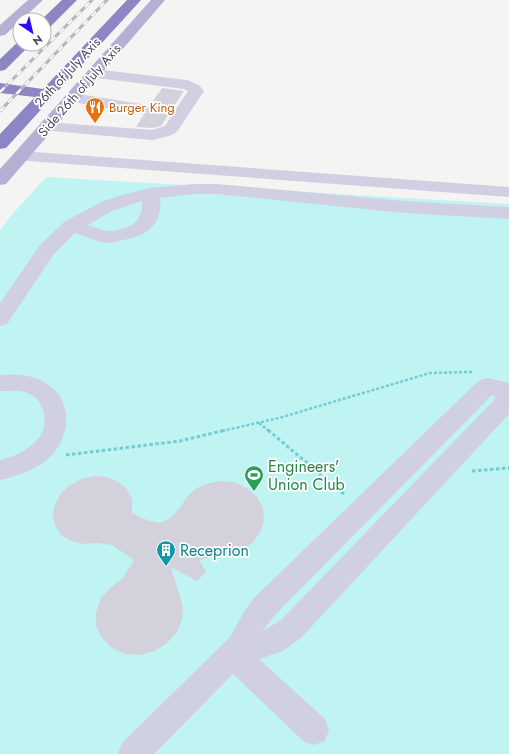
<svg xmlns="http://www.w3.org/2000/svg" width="509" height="754" viewBox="0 0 509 754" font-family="Jost,sans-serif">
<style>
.green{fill:#bff4f3}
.building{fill:#d3d1db}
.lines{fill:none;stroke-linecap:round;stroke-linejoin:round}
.path-far1{stroke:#73ccd6;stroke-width:2.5;stroke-dasharray:3 2;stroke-linecap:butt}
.path{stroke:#73ccd6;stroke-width:3;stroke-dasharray:3.5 2.5;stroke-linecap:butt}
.minor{fill:#d1d0e3;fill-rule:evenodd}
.major{fill:#b3b0d3;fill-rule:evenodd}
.highway{fill:#8d86c5;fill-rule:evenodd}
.rail-casing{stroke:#b6b4bd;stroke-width:3}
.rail{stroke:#fff;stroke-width:2;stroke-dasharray:6;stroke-linecap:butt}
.labels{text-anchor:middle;stroke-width:3.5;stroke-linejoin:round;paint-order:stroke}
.far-street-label{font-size:13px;fill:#4a4862;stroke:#fff}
.far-food-label{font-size:13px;fill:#c56008;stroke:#fff;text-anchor:start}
.leisure-label{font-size:16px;fill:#27864d;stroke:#fff;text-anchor:start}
.culture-label{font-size:16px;fill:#0d838f;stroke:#fff;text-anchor:start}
</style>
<rect width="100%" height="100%" fill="#f5f4f2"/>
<!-- green -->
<polygon class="green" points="46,177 509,204 509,754 0,754 0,231 9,218"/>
<!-- building -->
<g class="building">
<polygon points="162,88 184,91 161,126 152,128 136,127 144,114 150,110 149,107"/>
<polygon points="95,476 107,477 118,482 127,489 132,499 132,513 149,521 160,523 169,519 180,508 186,498 195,489 206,484 220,481 234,482 247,488 257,497 263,508 264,521 260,533 251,544 238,552 199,560 206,572 197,581 171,567 183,607 182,620 177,632 167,643 155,651 140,655 125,654 112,648 102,638 96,626 96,612 101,598 111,587 123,578 134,560 112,545 97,543 84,544 71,541 61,535 55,525 53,515 55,504 61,493 70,485 82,479"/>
</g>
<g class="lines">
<!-- path-far1 -->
<g class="path-far1">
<polyline points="259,423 269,431"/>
<polyline points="222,431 279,418 430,373 472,372"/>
</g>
<!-- path -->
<g class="path">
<polyline points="268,430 345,495"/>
<polyline points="66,455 180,441 226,430"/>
<polyline points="472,471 509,468"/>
</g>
<!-- minor -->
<g class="minor">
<polygon points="94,69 187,80 199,85 204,91 177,132 169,136 152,140 41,130 39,127 41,124 47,122 152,130 165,126 188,91 184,89 89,77 86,74 89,71"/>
<polygon points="73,93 141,104 147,106 149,109 147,112 141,114 67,101 65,98 67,95"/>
<polygon points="21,151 509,187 509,197 15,160 13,156 15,152"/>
<path d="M194 184H217L404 201 509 207V219L404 213 217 194H194L160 198C163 224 148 236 123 240 118 241 113 243 108 243 97 242 85 236 75 233L54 254 7 324 0 326V303L40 245 64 222 101 202 122 195 150 188ZM142 201C144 222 128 230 109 231 103 231 94 227 88 225L114 210Z"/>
<path d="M0 375C14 374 29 374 42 381 72 395 73 432 52 455 39 469 18 476 0 480V460C15 457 32 448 41 435 50 419 42 397 25 392 17 390 8 391 0 391Z"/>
<path d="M488 378 509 383V414L301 638 283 651 259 659 325 719 329 730 325 741 314 745 303 741 233 674 154 754H118L122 743 230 637 245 610 254 598 473 386 480 380ZM492 395 495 397V399L281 620 263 631 274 616Z"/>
</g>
<!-- major -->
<g class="major">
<polygon points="28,0 43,0 5,35 0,36 0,25"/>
<polygon points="151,0 165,0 6,184 0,185 0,169"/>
</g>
<!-- highway -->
<g class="highway">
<polygon points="62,0 77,0 49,28 44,29 44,20 41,20"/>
<polygon points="127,0 141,0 6,148 0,149 0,134 35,97 0,93 0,83 43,89"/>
<polygon points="19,41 20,44 31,44 5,70 0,71 0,59"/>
</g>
<!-- rail casing -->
<g class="rail-casing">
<g id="rail">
<polyline points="0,92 92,0"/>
<polyline points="0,111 107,0"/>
</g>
</g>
<!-- rail -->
<use href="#rail" class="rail"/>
</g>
<!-- icons -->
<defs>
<g id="restaurant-pin" transform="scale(1)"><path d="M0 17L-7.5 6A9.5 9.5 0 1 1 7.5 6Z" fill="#e8710a" stroke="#fff"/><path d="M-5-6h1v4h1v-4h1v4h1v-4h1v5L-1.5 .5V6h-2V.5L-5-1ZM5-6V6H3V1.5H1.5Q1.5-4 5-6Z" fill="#fff"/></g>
<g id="stadium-pin" transform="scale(1)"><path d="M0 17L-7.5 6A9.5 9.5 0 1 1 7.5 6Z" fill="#2e9e5b" stroke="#fff"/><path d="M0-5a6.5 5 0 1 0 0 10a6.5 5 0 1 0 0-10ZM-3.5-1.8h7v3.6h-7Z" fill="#fff"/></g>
<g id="building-pin" transform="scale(1)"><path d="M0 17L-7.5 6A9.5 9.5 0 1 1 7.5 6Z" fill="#0f9aa8" stroke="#fff"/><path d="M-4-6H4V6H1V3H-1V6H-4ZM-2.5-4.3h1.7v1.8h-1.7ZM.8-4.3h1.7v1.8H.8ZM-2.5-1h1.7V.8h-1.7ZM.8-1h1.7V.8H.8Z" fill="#fff"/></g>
</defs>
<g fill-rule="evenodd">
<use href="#restaurant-pin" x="95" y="107"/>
<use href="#stadium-pin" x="254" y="475"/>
<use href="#building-pin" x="166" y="550"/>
</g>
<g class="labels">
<!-- far-street labels -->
<g class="far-street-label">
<text transform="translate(67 72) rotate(-47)" y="5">26th of July Axis</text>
<text transform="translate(79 90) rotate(-49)" y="5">Side 26th of July Axis</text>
</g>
<!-- far-food labels -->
<g class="far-food-label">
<text x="109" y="112">Burger King</text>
</g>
<!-- leisure labels -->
<g class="leisure-label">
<text x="268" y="472">Engineers'<tspan x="268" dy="18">Union Club</tspan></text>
</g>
<!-- culture labels -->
<g class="culture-label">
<text x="180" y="556">Receprion</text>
</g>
</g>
<!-- north arrow -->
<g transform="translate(32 32) rotate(145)"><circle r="19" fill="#ffffff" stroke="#b7b6c0"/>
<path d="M0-3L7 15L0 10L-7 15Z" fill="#300af7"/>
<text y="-6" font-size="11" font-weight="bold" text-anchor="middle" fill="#4a4862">N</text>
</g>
</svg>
